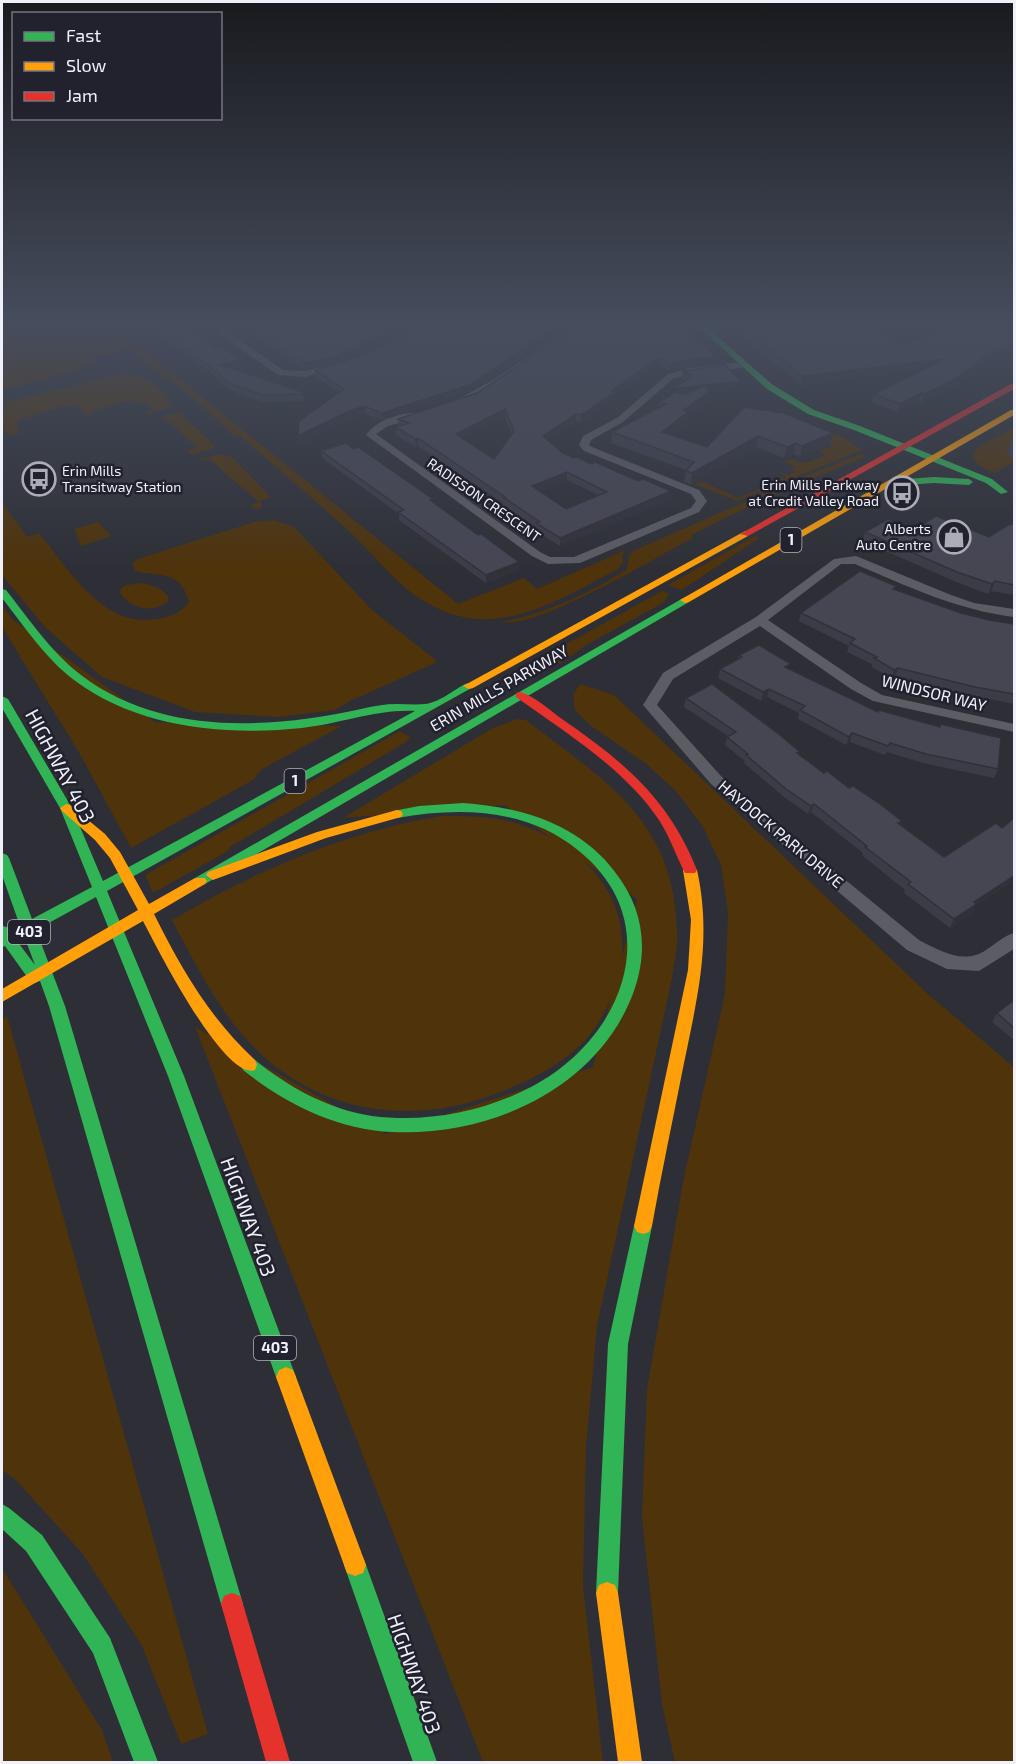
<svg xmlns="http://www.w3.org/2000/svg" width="1016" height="1764" viewBox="0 0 1016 1764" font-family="'Exo 2',sans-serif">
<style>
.green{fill:#4e330b}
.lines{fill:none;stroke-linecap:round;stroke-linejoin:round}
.street{fill:#5c5c64;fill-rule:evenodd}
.fast{fill:#30b455;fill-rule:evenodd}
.slow{fill:#ff9f0a;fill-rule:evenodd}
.jam{fill:#e5322d;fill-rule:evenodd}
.wall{fill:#3c3c47;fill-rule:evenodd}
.shaded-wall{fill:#31313a}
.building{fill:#464653;stroke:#31313a;stroke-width:1.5;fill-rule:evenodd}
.labels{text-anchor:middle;stroke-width:5;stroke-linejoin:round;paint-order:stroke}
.far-poi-label{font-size:14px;fill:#eff0f9;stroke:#22222e;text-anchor:end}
.far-street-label{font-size:14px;fill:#eff0f9;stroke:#22222e}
.shield{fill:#22222e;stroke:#b2b2bc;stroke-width:1.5}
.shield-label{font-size:15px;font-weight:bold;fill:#eff0f9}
.street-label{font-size:16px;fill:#eff0f9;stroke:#22222e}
.near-street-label{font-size:20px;fill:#eff0f9;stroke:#22222e}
</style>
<rect width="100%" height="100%" fill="#2e2f36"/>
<!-- green -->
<g class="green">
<path d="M2 323H124L116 327 458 604 524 578 537 589 626 550 622 555 623 563 618 569C575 591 528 622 477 619 459 618 438 610 422 600 400 587 372 553 352 534 315 500 277 468 239 435L234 436 201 405 129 349 94 358V365L2 390Z"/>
<path d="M124 373C143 374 164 389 173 406L148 414 146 412 154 409 145 402 136 404 131 400 92 411 94 414 87 416 77 406H65L21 419 17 422 19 433 9 436 2 428V403Z"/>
<polygon points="179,412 216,447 192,455 187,451 197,447 163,417 153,418"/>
<path d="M798 419 846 439 862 450 737 501 694 484 704 482 738 498 786 477 780 473 789 475 796 472 791 470 794 466 784 462 793 459C807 467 812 459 825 456L824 453 818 450 831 447V444Z"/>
<path d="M1014 428V462L995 473C946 454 993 440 1014 428Z"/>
<polygon points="219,454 232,457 267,493 270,498 260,501 262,507 256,509 250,505 259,502 209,459 201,461 198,460"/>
<path d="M861 454 865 457 766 498 691 535 693 538C656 557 536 630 501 622 544 614 591 593 627 569L629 556 633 551 783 485Z"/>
<path d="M2 502 27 537 39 533C69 569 103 629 157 619 171 617 180 613 189 602 181 570 160 577 135 571L133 563 138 559 254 522 275 520 294 527 373 611 436 660 435 663 350 701 335 710 278 717 195 712 102 677 45 627 2 575Z"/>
<polygon points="98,522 111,536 81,546 74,529"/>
<polygon points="755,536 759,538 682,590 668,585"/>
<path d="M142 583C153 585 161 588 169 597L168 601C153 614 131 609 120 593L121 588 126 585Z"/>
<polygon points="662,591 669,594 663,603 586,645 560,664 544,654 548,651 552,652"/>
<polygon points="2,605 12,619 155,722 342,726 262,769 253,780 131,848 80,754 2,627"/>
<polygon points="580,684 614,695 930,996 1014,1067 1014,1762 675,1762 662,1704 642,1517 647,1389 684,1177 725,994 728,913 721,865 702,825 675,790 645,763 591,726 575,710 573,695"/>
<path d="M517 719 526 720C605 781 675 820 677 932 678 947 674 963 672 978L597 1326 586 1447 583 1586 603 1762H483L195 1027 385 1134 593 1067 637 899 505 805 343 818 493 728Z"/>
<polygon points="400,731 410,737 406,742 230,847 228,851 153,893 145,875"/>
<path d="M441 816C471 816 502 816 530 828 618 863 649 943 597 1025 576 1058 534 1079 498 1093 404 1130 305 1110 240 1032 212 998 192 958 172 920 255 871 345 832 441 816Z"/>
<polygon points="7,1016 208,1734 181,1744 142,1646 83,1554 15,1479 2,1470 2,1019"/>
<polygon points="2,1568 102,1730 113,1762 2,1762"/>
</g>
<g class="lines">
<!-- street -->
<g class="street">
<polygon points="236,323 249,323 230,330 229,333 283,370 305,371 337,363 341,366 305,377 278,375 222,336 220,331 224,326"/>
<polygon points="421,323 431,323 397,344 390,342"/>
<polygon points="598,323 612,323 568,338 479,396 459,405 451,403 491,381 562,335"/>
<path d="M743 362 746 363V367L674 378 623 422 591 440 589 445 592 447 699 490 707 501 699 512 580 563 548 564 532 556 366 435C376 420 403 411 420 413V417L388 426 376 434 540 552 550 557H574L691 508 696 501 691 494 584 451 579 445 583 436 617 418 668 374 690 368Z"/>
<path d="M856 556 951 595 974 603 1014 609V617C957 610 907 586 855 564H841L768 620 861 683 882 695 1014 724V732L873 701 851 689 760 626 673 679 657 705 721 776 744 797 919 940C940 951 964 965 986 950 995 944 1004 936 1014 933V949L979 971 947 969 907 950 711 784 643 705 663 673 756 617 834 559Z"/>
</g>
<!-- fast -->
<g class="fast">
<polygon points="695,323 702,323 773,385 814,410 860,426 992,479 1008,492 1001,494 986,483 854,430 808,414 767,389"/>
<polygon points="934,477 969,479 973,482 969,485 934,483 892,486 888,483 892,480"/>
<path d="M2 589 6 590C29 619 51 652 81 675 161 736 269 729 361 709 373 706 385 704 397 704 406 704 416 705 425 704 438 703 454 690 465 684L469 683 475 686 107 891 184 1076 296 1377 293 1384 286 1387 279 1384 276 1377 168 1076 96 897 36 930 65 1006 243 1604 240 1612 232 1615 224 1612 221 1604 49 1006 40 981 35 983 30 981 5 946 2 947V926L7 927 10 931 20 926 2 875V853L7 855 9 858 32 919 92 887 60 808 2 708V696L8 699 72 808 103 881 415 711C376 709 340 724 302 728 224 736 138 728 74 680 45 658 24 626 2 598ZM24 936 35 965 17 941Z"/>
<polygon points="685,597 689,598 689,602 205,884 195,884 193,881 195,878"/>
<path d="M463 803C521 807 579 824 615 872 643 908 649 948 634 991 599 1088 490 1137 392 1132 336 1129 286 1104 243 1070L241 1065 243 1060 249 1058 255 1060C290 1088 328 1109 372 1116 427 1123 483 1112 531 1087 622 1040 669 924 579 851 527 808 460 807 397 818L391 814 393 811 419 806Z"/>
<polygon points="643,1218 649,1220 652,1226 628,1344 618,1593 615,1601 607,1604 599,1601 596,1593 608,1344 634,1226 637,1220"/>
<polygon points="2,1504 9,1508 42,1535 110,1638 158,1762 134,1762 93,1653 26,1551 2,1529"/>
<polygon points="355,1554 363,1557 366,1565 437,1762 413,1762 344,1565 347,1557"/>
</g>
<!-- slow -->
<g class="slow">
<polygon points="1011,410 1014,410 1014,415 689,602 685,603 680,600"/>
<polygon points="745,531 748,532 748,536 473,688 469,689 463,686"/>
<path d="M66 804 70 805 105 834 120 852 149 904 195 878H205L207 881 205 884 154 914C182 970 209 1017 255 1060L257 1065 255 1070C224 1081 156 946 143 921L2 1002V989L138 910 110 858 95 840 62 811 60 808Z"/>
<polygon points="397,810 401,811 403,814 401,817 326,838 213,880 206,875 208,872 317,832"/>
<path d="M690 865 697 870C713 942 696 1003 682 1073 672 1124 661 1175 652 1226L649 1232 643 1234 637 1232 634 1226 688 970 691 920 683 870Z"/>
<polygon points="286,1367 293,1370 296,1377 366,1565 363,1573 355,1576 347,1573 344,1565 276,1377 279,1370"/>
<polygon points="607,1582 615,1585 618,1593 642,1762 618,1762 596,1593 599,1585"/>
</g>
<!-- jam -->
<g class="jam">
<polygon points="1011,384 1014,384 1014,389 748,536 740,534"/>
<path d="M520 692C535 696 549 710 562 719 624 762 668 798 697 870L695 873H685C676 856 670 837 659 820 624 768 566 733 516 697V693Z"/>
<polygon points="232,1593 240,1596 243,1604 290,1762 266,1762 221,1604 224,1596"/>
</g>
</g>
<!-- wall -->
<g class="wall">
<polygon points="242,323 423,323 414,324 337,363 305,370 243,328"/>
<polygon points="426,323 592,323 550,338 469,392 383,420 365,414 349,419 299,444 339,392 316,377 315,370 336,364 381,348 419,328"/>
<path d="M602 323 715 364 690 366 669 371 658 365 619 392 614 396V399L581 423 576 421 548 440 563 453 574 458 591 464 638 481 671 491V499L560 546 536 531V527L503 505V503L418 446 416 447 396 435V427L398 426V419L477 393ZM505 417 512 434 494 459 462 439ZM567 480 598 495 566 509 539 491Z"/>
<polygon points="721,323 862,323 904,344 938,329 920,323 1014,323 981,366 958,384 922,403 919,401 898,412 872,403 874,394 924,369 801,385 734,330 729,330"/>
<polygon points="151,324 216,349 240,367 233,369 303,392 304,401 264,402 236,393 221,384 220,380 153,331"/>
<polygon points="683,371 740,389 709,392 708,402 688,417 687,422 671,435 707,447 744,407 833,433 831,444 800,457 794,454 784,458 756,447 691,484 684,482 686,470 611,443 612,432 659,408 659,403 673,393 673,389 686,381 682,378"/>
<polygon points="1012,439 1014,439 1014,458 1007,454"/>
<polygon points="353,449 433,502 478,535 519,570 486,583 399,520 399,514 322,458 321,451"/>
<polygon points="1014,524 1014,595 991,591 988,594 954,581 863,541 865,532 914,530 989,537"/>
<polygon points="895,590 961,613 989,620 1014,624 1014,704 971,695 895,677 892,679 872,667 872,664 847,652 849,646 799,621 801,613"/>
<polygon points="739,655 789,669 878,712 998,769 994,778 923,763 887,752 885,755 850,742 846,745 798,719 799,713 767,697 761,701 718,678 720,669 738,660"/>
<polygon points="686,698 800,752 799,755 824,773 849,788 901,824 975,907 973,912 950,928 904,893 905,890 862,855 863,853 811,812 808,814 784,797 744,763 745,761 725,745 727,737 728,736 684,707"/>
<polygon points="1014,1000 1014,1040 992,1022 997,1013"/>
</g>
<!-- shaded-wall -->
<g class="shaded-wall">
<polygon points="403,323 423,323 414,324 337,363 305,370 304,363"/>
<polygon points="574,323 592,323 550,338 469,392 383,420 382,413 550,331"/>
<polygon points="731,323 735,323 734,330 729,330"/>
<polygon points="1014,342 1014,349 981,366 958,384 922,403 925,394 983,358"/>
<polygon points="716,357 715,364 690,366 669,371 670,364 691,359"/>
<polygon points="659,358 658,365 619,392 614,396 614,399 581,423 581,415 620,385"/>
<polygon points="945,359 943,367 801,385 803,376"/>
<polygon points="239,360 240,367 221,372 220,365"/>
<polygon points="741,381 740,389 672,396 673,389"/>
<polygon points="709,392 708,402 688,417 687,422 661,443 662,432 684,410"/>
<polygon points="921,393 919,401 898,412 900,404"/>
<polygon points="364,406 365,414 349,419 299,444 298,436 349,411"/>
<polygon points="505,409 505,417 456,442 456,434"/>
<polygon points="576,414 576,421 543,443 543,436"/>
<polygon points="833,433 831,444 800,457 802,446"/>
<polygon points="758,436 756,447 691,484 692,473"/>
<polygon points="418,438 418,446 416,447 415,439"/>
<polygon points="796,443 794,454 784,458 787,447"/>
<polygon points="567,472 567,480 532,494 532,486"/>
<polygon points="671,491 671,499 560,546 560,538"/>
<polygon points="519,562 519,570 486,583 486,575"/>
<polygon points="995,581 991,591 988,594 992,584"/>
<polygon points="898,668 895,677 892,679 894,670"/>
<polygon points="769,689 767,697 761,701 763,692"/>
<polygon points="852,733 850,742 846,745 849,737"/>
<polygon points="814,804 811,812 808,814 811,806"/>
<polygon points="1014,876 1014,881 975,907 973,912 950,928 954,919 974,902"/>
</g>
<!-- building -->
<g class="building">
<polygon points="182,323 216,349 222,347 239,360 220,365 303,392 303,394 263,395 234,385 219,376 222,376 151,324"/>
<polygon points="244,323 403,323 336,356 304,363"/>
<polygon points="426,323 574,323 550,331 469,385 382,413 364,406 349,411 298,436 299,421 344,389 315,370 336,364 381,348 419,328"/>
<path d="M602 323H680L716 357 691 359 670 364 659 358 620 385 612 391 615 392 581 415 576 414 543 436 563 453 574 458 577 457 591 464 595 462 638 481 643 479 671 491 560 538 536 523 540 522 503 497H505L418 438 415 439 396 427 409 423 398 419 477 393 558 339ZM505 409 514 431 494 459 456 434ZM567 472 607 492 566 509 532 486Z"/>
<polygon points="736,323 862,323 904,344 948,325 943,323 1014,323 1014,342 983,358 960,376 925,394 921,393 900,404 874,394 945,359 803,376"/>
<polygon points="725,365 741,381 673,389 692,376 683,371"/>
<polygon points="705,385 709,392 684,410 688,412 662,432 707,447 744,407 784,413 833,433 802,446 796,443 787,447 758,436 692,473 686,471 694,462 612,432 666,404 659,403 675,392 686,394"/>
<polygon points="346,443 353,449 358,447 433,499 430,500 478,535 481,534 519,562 486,575 398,512 404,510 321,451"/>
<polygon points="936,516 989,537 1008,525 1014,524 1014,585 995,581 992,584 957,572 865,532 888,519 914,530"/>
<polygon points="860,571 896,586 893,589 961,613 989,620 1014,624 1014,694 975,687 898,668 894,670 874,658 877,657 850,643 855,639 801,613"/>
<polygon points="759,645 791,664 785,667 878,712 879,710 940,727 940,724 1001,738 998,769 926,754 890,743 888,746 852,733 849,737 800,710 805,706 769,689 763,692 720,669 742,657 739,655"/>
<polygon points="712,684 780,735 800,752 797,753 824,773 827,771 849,788 853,786 880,804 902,821 898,823 944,857 996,823 1002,828 1014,818 1014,876 974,902 977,904 954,919 908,884 911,882 865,847 867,846 814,804 811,806 786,789 746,755 748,754 727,737 736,732 686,698"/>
<polygon points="1014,1000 1014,1028 997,1013"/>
</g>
<!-- sky -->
<linearGradient id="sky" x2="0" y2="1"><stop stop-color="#191a1e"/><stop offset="0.57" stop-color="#464d5d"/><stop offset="1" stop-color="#464d5d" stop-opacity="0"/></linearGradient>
<rect width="1016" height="570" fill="url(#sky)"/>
<!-- icons -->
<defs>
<g id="bus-ring" transform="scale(1.725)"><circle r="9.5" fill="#22222e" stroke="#abacb5" stroke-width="1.5"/><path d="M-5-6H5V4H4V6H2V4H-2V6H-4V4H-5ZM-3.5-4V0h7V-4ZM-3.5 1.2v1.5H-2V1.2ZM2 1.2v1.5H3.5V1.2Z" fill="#abacb5"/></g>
<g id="shop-ring" transform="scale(1.725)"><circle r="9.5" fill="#22222e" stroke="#abacb5" stroke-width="1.5"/><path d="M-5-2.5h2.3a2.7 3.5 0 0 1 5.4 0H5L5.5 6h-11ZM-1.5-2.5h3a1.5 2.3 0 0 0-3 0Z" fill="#abacb5"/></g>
</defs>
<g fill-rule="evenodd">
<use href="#bus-ring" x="39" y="479"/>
<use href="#bus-ring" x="902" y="493"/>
<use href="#shop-ring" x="954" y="537"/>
</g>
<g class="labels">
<!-- far-poi labels -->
<g class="far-poi-label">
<text x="62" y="476" text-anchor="start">Erin Mills<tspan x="62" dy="16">Transitway Station</tspan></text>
<text x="879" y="490">Erin Mills Parkway<tspan x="879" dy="16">at Credit Valley Road</tspan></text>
<text x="931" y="534">Alberts<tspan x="931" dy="16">Auto Centre</tspan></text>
</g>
<!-- far-street labels -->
<g class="far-street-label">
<text transform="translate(484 500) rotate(35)" y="5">RADISSON CRESCENT</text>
</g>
<!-- shield labels -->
<g class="shield">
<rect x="780.5" y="528" width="21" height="24" rx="4.5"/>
<rect x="284.5" y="769" width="21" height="24" rx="4.5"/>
<rect x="8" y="920" width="42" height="24" rx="4.5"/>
<rect x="254" y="1336" width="42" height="24" rx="4.5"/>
</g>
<g class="shield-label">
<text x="791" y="545">1</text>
<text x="295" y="786">1</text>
<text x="29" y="937">403</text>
<text x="275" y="1353">403</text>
</g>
<!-- street labels -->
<g class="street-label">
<text transform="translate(499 688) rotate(-30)" y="6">ERIN MILLS PARKWAY</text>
<text transform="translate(934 693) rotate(14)" y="6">WINDSOR WAY</text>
<text transform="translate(781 834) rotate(40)" y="6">HAYDOCK PARK DRIVE</text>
</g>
<!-- near-street labels -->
<g class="near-street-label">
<text transform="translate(60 766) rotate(62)" y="7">HIGHWAY 403</text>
<text transform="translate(248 1217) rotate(70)" y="7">HIGHWAY 403</text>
<text transform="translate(414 1674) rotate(71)" y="7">HIGHWAY 403</text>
</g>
</g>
<!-- border -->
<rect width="1016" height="1764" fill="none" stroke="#eff0f9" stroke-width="6"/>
<!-- legend -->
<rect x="12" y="12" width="210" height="108" fill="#22222e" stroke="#74747f" stroke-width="1.5"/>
<rect x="24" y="32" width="30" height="9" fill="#30b455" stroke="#74747f" stroke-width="1.5"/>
<text x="66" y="42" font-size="18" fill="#eff0f9">Fast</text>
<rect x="24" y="62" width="30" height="9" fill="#ff9f0a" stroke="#74747f" stroke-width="1.5"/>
<text x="66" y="72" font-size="18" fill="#eff0f9">Slow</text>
<rect x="24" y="92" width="30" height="9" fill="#e5322d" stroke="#74747f" stroke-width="1.5"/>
<text x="66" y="102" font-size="18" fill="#eff0f9">Jam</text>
</svg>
